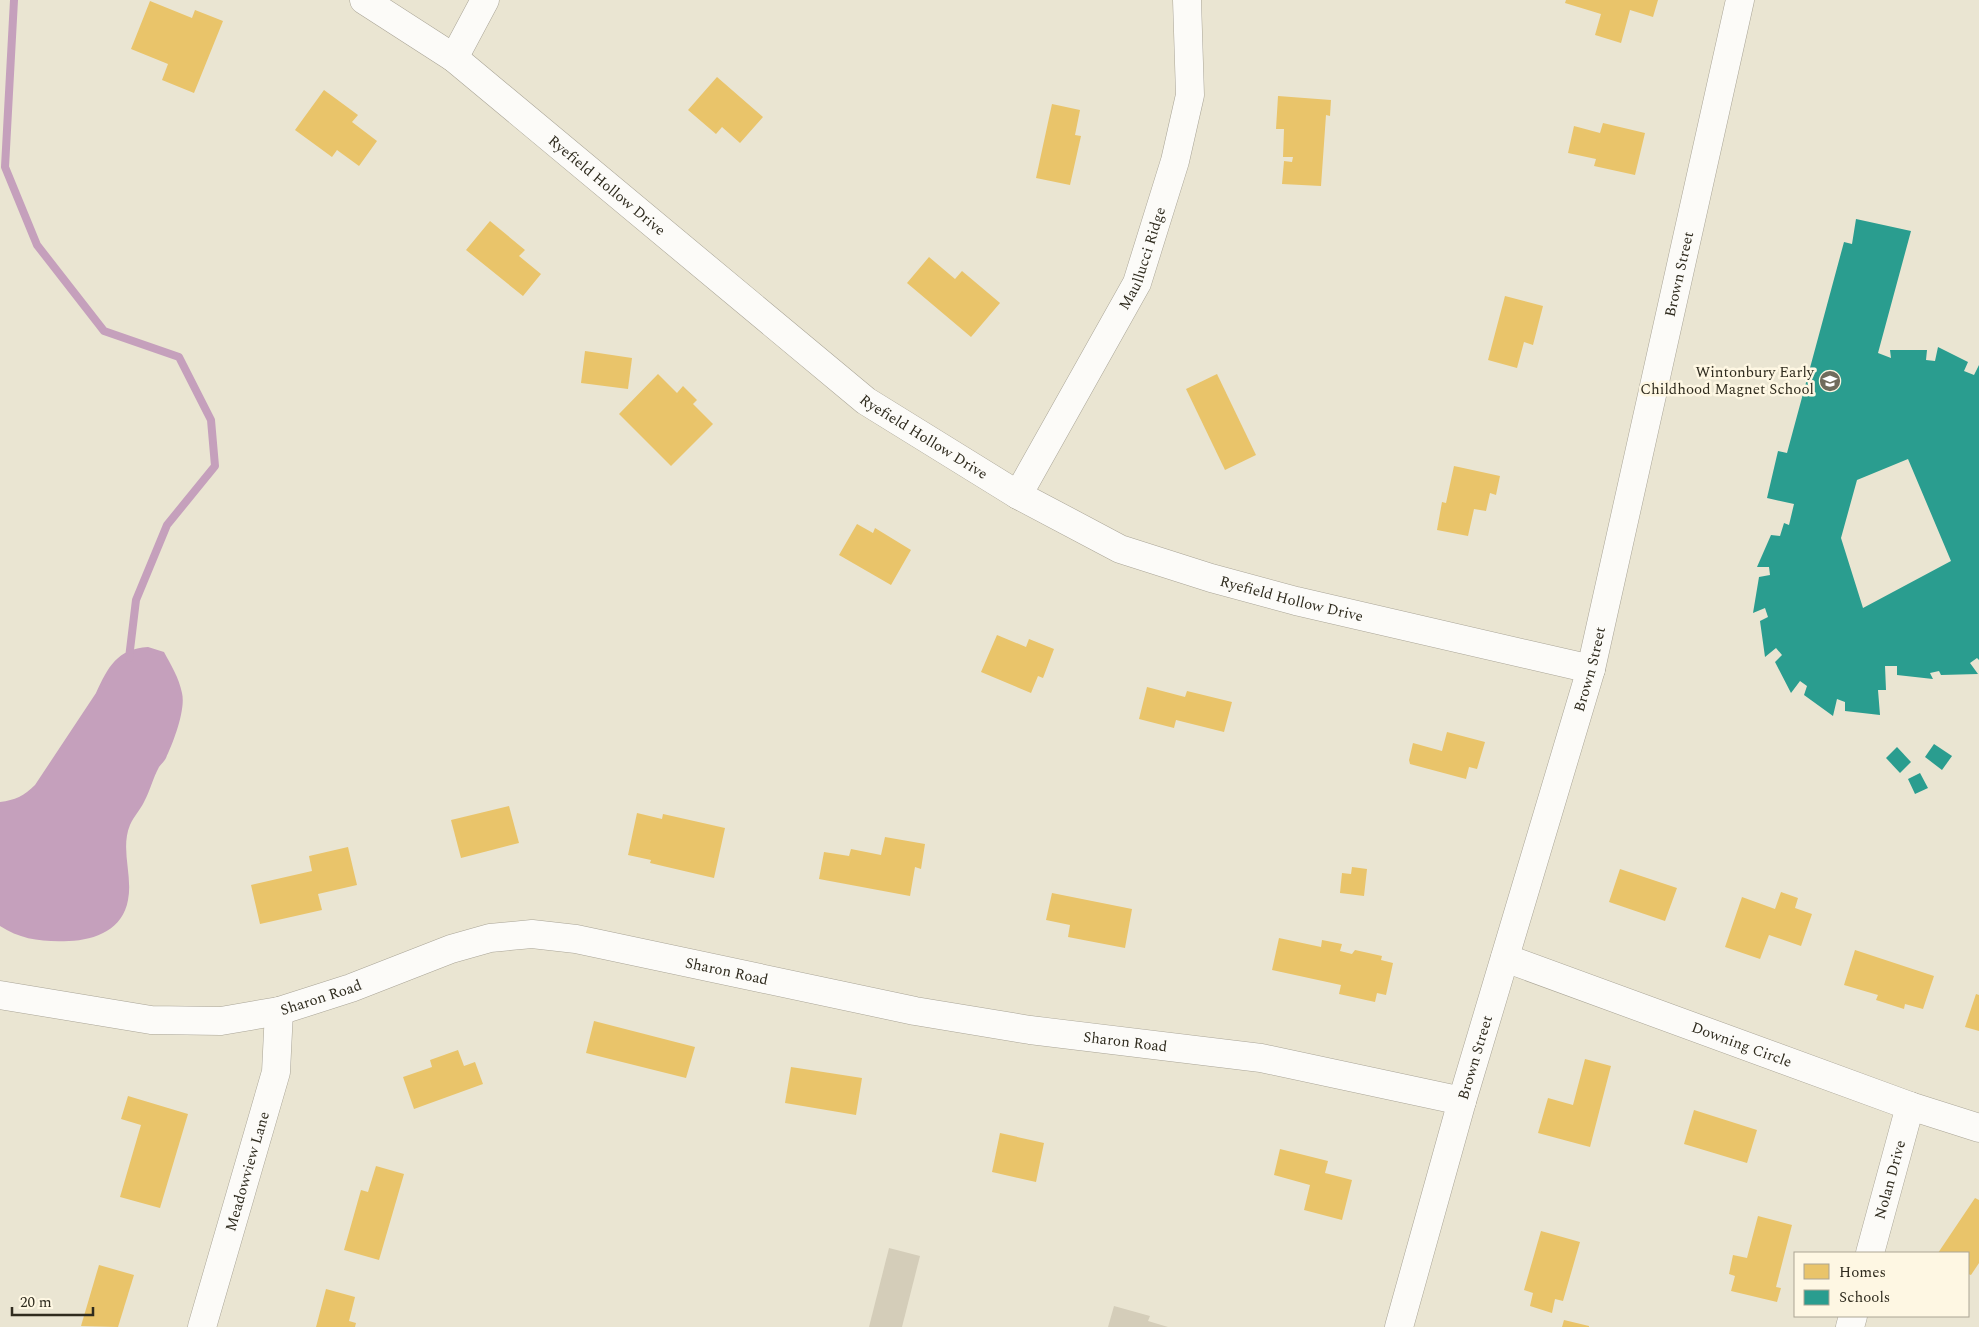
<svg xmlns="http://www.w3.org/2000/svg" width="1979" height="1327" viewBox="0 0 1979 1327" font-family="Spectral,serif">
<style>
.water{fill:#c5a0bc}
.homes{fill:#e9c46a}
.schools{fill:#2a9d8f;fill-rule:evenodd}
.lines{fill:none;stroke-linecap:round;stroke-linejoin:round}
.stream{stroke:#c5a0bc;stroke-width:8}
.building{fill:#d4cdb9}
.minor-casing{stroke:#a9a496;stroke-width:29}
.minor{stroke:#fcfbf8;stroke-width:28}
.labels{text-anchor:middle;stroke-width:5;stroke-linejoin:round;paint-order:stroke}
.street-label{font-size:15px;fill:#2f2b1e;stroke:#fef7e3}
.poi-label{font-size:15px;fill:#2f2b1e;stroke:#fef7e3;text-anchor:end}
</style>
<rect width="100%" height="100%" fill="#eae5d2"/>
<!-- water -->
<path class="water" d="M148 647 164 652C171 665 179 678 182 693 186 710 173 743 166 758 164 762 161 764 159 767 153 778 150 791 144 802 140 810 134 816 130 825 120 849 133 875 128 900 123 929 96 940 69 941 44 942 21 940 0 926V802C15 800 24 796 35 785L96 693C108 667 117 649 148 647Z"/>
<!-- homes -->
<g class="homes">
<polygon points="1566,0 1658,0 1653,17 1630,10 1621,43 1595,35 1601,14 1565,3"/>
<polygon points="150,1 192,18 195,10 223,21 194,93 162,80 168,64 131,49"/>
<polygon points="717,77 763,117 740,143 722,127 716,134 688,110"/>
<polygon points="324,90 358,115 352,122 377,141 359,166 337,150 332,157 295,130"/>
<polygon points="1278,96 1331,100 1330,116 1326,115 1321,186 1282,184 1284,161 1292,162 1293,157 1283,157 1284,129 1276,129"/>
<polygon points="1052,104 1080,110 1075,135 1081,136 1070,185 1036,178"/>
<polygon points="1603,123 1645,133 1635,175 1594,166 1596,159 1568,153 1574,126 1600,133"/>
<polygon points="490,221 525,250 519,256 541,274 523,296 466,250"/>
<polygon points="929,257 955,279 962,271 1000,303 971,337 907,283"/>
<polygon points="1505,296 1543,306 1533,345 1524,342 1517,368 1488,360"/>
<polygon points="585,351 632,358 628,389 581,383"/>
<polygon points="658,374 677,393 683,386 697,400 693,404 713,424 671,466 619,414"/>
<polygon points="1217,374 1256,455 1225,470 1186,389"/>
<polygon points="1454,466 1500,476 1496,495 1490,493 1486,511 1474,509 1468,536 1437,530 1442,502 1446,503"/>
<polygon points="857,524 873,533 875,528 911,550 891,585 839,555"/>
<polygon points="997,635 1026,647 1029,639 1054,649 1043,678 1038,676 1031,693 981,672"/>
<polygon points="1147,687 1185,697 1187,691 1232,702 1224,732 1176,720 1174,728 1139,719"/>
<polygon points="1447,732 1485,742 1477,769 1469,767 1466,779 1410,764 1409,760 1413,743 1442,751"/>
<polygon points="509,806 519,843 461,858 451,820"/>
<polygon points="637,813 662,819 663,814 725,828 714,878 650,863 651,860 628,855"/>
<polygon points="885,837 925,844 921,869 915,867 910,896 819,879 824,852 849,856 851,849 881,855"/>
<polygon points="348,847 357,885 318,894 322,910 260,924 251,885 312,871 309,856"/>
<polygon points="1352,867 1367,869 1364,896 1340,893 1342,873 1351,874"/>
<polygon points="1620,869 1677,888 1665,921 1609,902"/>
<polygon points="1781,892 1798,898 1795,908 1812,914 1801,946 1769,935 1760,959 1725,947 1742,897 1775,909"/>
<polygon points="1052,893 1132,909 1125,948 1068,937 1070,925 1046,920"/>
<polygon points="1279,938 1321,947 1322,940 1342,944 1340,951 1352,954 1355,950 1382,956 1381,960 1393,963 1386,995 1377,993 1375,1002 1339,994 1341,985 1272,970"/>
<polygon points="1855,950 1934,976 1923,1009 1905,1004 1904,1009 1876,1000 1878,995 1844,985"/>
<polygon points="1976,994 1979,995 1979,1031 1965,1027"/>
<polygon points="594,1021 695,1047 686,1078 586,1053"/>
<polygon points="458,1050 464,1066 475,1062 483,1084 414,1109 403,1077 432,1067 430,1060"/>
<polygon points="1585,1059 1611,1066 1590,1147 1538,1133 1548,1098 1573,1105"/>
<polygon points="791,1067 862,1078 856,1115 785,1103"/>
<polygon points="128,1096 188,1114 160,1208 120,1197 141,1125 121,1119"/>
<polygon points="1694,1110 1757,1130 1747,1163 1684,1144"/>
<polygon points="1000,1133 1044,1143 1036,1182 992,1172"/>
<polygon points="1280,1149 1328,1161 1325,1173 1352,1180 1342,1220 1304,1210 1310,1185 1274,1175"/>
<polygon points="376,1166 404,1174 379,1260 344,1250 361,1190 368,1192"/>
<polygon points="1975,1198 1979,1200 1979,1263 1971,1275 1968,1274 1968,1253 1938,1253"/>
<polygon points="1758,1216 1792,1225 1776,1287 1781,1288 1777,1302 1731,1291 1735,1276 1729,1274 1733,1255 1747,1258"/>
<polygon points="1541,1231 1580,1242 1563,1301 1555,1299 1552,1313 1530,1306 1533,1293 1524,1290"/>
<polygon points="99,1265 134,1275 118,1327 81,1326"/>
<polygon points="326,1289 355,1297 349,1321 356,1323 355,1327 316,1327"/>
<polygon points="1564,1320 1589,1326 1589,1327 1562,1327"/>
</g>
<!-- schools -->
<g class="schools">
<path d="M1856 219 1911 231 1878 353 1891 358 1890 350H1927L1926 360 1935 361 1938 347 1968 362 1964 371 1974 375 1979 365V660L1977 658 1970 663 1978 674 1941 675 1939 671 1930 673 1933 679 1897 675V666H1885L1886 690H1878L1880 715 1845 711V702L1837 699 1833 716 1804 695 1807 686 1800 681 1791 693 1775 662 1782 655 1776 648 1765 657 1760 621 1768 617 1765 608 1753 613 1759 577 1770 575 1769 567H1757L1771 535 1780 536 1784 523 1789 525 1794 504 1767 498 1778 451 1787 453 1844 242 1852 244ZM1908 459 1951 561 1863 608 1841 538 1857 480Z"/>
<polygon points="1934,744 1952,756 1942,770 1925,757"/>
<polygon points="1897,747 1911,762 1900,773 1886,758"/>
<polygon points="1920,773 1928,788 1915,794 1908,779"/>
</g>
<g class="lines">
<!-- stream -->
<polyline class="stream" points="14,0 5,167 37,245 104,331 179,357 211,420 215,466 167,525 136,600 129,658"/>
</g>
<!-- building -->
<g class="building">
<polygon points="889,1248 920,1256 902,1327 869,1327"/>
<polygon points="1114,1306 1150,1316 1148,1321 1168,1327 1108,1327"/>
</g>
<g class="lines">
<!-- minor casing -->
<g class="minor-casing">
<g id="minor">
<path id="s1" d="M364 0 454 58 866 401 1018 495 1120 549 1211 578 1296 601 1591 669"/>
<polyline points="454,58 485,0"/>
<path id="s2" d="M1018 495 1137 283 1175 161 1190 95 1187 0"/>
<path id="s3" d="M1505 958 1910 1106 1979 1128"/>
<path id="s4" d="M0 995 151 1020 221 1021 279 1011 351 988 451 949 490 938 532 934 576 939 915 1011 1030 1030 1261 1058 1462 1101"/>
<path id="s5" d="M1870 1253 1910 1106"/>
<path id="s6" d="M202 1327 276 1072 279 1011"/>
<path id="s7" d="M1399 1327 1462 1101 1591 669 1740 0"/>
<polyline points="1850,1327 1853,1316"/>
</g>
</g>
<!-- minor -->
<use href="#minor" class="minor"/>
</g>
<!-- icons -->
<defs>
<g id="school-disc" transform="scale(1.125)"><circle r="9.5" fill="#706c5d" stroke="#fef7e3"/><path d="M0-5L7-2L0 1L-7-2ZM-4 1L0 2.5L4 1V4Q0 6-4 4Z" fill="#fff"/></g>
</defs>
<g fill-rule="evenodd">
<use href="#school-disc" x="1830" y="381"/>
</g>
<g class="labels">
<!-- street labels -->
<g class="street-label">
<text dy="5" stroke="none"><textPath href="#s1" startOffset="306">Ryefield Hollow Drive</textPath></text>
<text dy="5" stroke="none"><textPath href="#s2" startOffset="268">Maullucci Ridge</textPath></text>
<text dy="5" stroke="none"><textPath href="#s7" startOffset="1090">Brown Street</textPath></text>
<text dy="5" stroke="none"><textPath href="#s1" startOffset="711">Ryefield Hollow Drive</textPath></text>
<text dy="5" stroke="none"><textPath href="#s1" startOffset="1116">Ryefield Hollow Drive</textPath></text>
<text dy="5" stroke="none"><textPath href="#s7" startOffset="685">Brown Street</textPath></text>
<text dy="5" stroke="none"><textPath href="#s4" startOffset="746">Sharon Road</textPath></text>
<text dy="5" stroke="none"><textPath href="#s4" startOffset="326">Sharon Road</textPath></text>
<text dy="5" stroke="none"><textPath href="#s4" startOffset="1151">Sharon Road</textPath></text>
<text dy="5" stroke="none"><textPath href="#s3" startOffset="252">Downing Circle</textPath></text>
<text dy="5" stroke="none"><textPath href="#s7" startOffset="280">Brown Street</textPath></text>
<text dy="5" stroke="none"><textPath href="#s6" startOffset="162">Meadowview Lane</textPath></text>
<text dy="5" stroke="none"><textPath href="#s5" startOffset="76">Nolan Drive</textPath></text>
</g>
<!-- poi labels -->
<g class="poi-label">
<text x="1814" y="377">Wintonbury Early<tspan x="1814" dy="17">Childhood Magnet School</tspan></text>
</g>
</g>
<!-- legend -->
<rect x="1794" y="1252" width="175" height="65" fill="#fef7e3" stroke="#aba594"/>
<rect x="1804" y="1264" width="25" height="15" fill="#e9c46a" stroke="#aba594"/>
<text x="1839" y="1277" font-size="15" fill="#2f2b1e">Homes</text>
<rect x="1804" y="1290" width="25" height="15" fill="#2a9d8f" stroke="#aba594"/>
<text x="1839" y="1302" font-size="15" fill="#2f2b1e">Schools</text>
<!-- scale -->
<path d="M12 1307v8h81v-8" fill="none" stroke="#2f2b1e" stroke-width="2.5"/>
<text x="20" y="1307" font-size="15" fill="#2f2b1e" stroke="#fef7e3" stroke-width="4" paint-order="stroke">20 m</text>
</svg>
